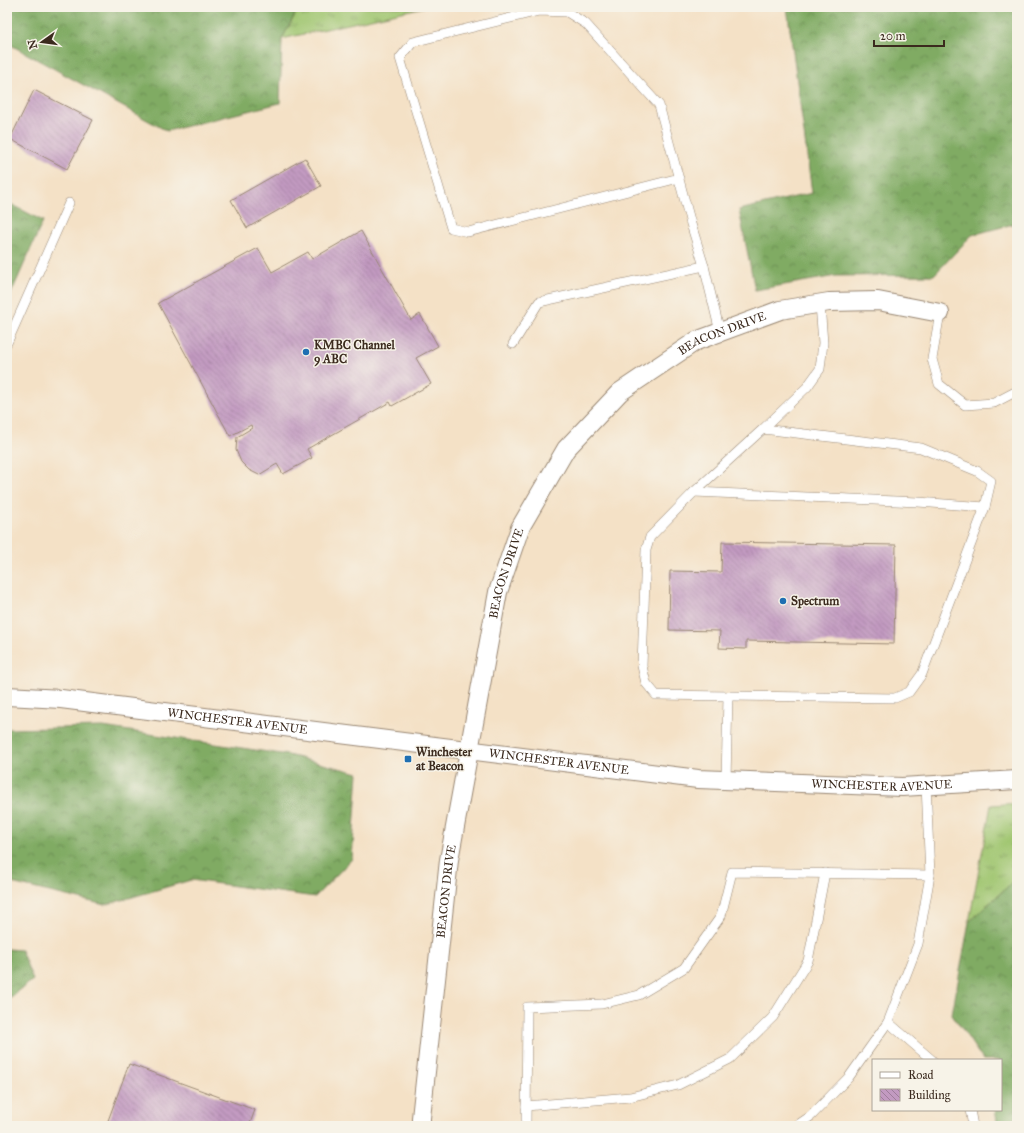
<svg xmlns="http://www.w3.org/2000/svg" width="1024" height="1133" viewBox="0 0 1024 1133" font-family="'IM FELL Great Primer',serif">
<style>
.grass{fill:url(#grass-tufts);stroke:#6e7848}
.forest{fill:url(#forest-crowns);stroke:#5e6a40}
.building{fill:url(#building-back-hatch)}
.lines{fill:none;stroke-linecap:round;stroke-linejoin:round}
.service-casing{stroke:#988672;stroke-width:10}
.minor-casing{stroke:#988672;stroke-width:20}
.service{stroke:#fff;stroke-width:9}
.minor{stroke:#fff;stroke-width:18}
.poi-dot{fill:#1f6fb2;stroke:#f7f3e8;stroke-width:1.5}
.labels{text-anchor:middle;stroke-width:3;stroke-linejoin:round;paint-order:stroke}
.street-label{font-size:12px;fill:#3b2a1e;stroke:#f7f3e8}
.poi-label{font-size:12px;font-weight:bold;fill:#3b2a1e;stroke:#f7f3e8;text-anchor:start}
</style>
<defs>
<pattern id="grass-tufts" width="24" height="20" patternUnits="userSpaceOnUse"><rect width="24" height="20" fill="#a0c671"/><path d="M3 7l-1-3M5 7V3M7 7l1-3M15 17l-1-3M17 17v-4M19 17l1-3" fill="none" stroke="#84a15c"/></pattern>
<pattern id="forest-crowns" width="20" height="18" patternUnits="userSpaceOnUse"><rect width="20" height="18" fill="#80ab63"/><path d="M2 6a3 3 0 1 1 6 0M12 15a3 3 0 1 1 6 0" fill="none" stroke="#6a8b51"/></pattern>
<pattern id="building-back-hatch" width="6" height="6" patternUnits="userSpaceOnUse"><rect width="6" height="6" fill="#c29ac1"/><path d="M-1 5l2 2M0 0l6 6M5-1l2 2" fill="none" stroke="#9f7e9c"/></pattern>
</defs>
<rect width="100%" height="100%" fill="#f7f3e8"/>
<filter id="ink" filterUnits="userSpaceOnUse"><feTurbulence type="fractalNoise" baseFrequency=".025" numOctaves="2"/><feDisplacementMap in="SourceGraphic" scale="8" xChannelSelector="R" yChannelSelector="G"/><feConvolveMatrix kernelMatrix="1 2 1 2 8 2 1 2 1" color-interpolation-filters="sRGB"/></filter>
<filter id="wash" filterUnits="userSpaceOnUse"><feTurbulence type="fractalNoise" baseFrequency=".012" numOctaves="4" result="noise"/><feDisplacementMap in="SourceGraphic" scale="16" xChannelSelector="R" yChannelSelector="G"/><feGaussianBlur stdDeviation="0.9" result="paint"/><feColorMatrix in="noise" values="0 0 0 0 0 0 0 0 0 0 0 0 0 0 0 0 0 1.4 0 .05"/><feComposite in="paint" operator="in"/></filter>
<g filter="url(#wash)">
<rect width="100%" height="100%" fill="#f4e1c6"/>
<!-- grass -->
<g class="grass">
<polygon points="299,7 424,7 282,39"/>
<polygon points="1017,803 1017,878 969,922 991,805"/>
</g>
<!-- forest -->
<g class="forest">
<polygon points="7,7 299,7 282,39 280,103 167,131 9,44 7,47"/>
<polygon points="787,7 1017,7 1017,223 972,235 934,275 836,276 755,290 739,210 812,193"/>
<polygon points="7,202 43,221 7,303"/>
<polygon points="103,727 288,755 358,773 352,859 315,897 191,880 105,905 7,882 7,729"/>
<polygon points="1017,878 1017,1126 998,1126 995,1110 1001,1110 1001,1060 983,1060 952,1014 969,922"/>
<polygon points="7,949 21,950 33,980 7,1000"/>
</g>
<g id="blocks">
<!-- building -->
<g class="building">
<polygon points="34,90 93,120 67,169 10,139"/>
<polygon points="305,158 321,186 247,228 231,200"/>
<polygon points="361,231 411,320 420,314 438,346 416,358 431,384 392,406 390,402 307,449 312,458 283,474 277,464 259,475 249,470 241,462 236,450 237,437 252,428 251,425 230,436 158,303 258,248 272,272 308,252 312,259"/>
<polygon points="722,542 896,545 894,644 746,641 746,649 719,648 720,631 669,630 670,571 721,572"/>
<polygon points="129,1064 255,1110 249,1126 106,1126"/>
</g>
</g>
</g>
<g filter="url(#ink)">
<use href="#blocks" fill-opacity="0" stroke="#988672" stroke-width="1"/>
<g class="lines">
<!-- service casing -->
<g class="service-casing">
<g id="service">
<polyline points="679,178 468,232 451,228 400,58 413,42 539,11 567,12 586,24 659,105 691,224 704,266 720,332"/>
<polyline points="940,313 932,359 939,384 965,405 994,403 1017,391"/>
<polyline points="7,343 69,203"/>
<polyline points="513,344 539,302 704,266"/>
<polyline points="763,429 921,448 977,471 991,481 985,507 922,674 909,692 895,698 656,695 646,683 642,666 646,550 650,537 694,492 763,429 807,387 820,369 823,343 820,304"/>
<polyline points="694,492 918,502 985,507"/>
<polyline points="726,780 728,696"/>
<polyline points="888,1022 932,1060"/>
<polyline points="526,1106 630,1097 678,1085 730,1059 773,1017 808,961 825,873"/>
<polyline points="970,1110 973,1126"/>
<polyline points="526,1126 527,1007 602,1004 639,995 684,968 721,916 732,872 930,875"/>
<polyline points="796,1126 811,1116 849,1077 888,1022 918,944 930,875 926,785"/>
</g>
</g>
<!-- minor casing -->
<g class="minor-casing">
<g id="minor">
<path id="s1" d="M7 696 61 699 698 779 902 787 1017 780"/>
<path id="s2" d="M421 1126V1118L449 860 498 592 520 528 566 449 620 392 696 341 780 310 829 302 878 301 940 313"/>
</g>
</g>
<!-- service -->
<use href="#service" class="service"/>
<!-- minor -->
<use href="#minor" class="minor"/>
</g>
</g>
<!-- markers -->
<g class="poi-dot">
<circle cx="306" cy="352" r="4"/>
<circle cx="783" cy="601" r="4"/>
<rect x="404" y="755" width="8" height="8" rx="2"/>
</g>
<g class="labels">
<!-- street labels -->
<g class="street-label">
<text dy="4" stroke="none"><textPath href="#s2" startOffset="896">BEACON DRIVE</textPath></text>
<text dy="4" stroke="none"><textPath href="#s2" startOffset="560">BEACON DRIVE</textPath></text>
<text dy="4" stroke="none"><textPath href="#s1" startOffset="232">WINCHESTER AVENUE</textPath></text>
<text dy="4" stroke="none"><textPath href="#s1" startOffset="556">WINCHESTER AVENUE</textPath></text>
<text dy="4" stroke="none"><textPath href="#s1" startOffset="880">WINCHESTER AVENUE</textPath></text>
<text dy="4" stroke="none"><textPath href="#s2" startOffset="236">BEACON DRIVE</textPath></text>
</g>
<!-- poi labels -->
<g class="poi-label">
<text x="314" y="349">KMBC Channel<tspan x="314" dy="14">9 ABC</tspan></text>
<text x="791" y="605">Spectrum</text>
<text x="416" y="756">Winchester<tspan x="416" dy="14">at Beacon</tspan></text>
</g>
</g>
<!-- margin -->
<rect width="1024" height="1133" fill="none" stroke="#f7f3e8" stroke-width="24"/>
<!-- legend -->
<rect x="872" y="1059" width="130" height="52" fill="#f7f3e8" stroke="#aca397"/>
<rect x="880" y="1072" width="20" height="6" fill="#ffffff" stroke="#aca397"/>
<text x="908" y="1079" font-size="12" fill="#3b2a1e">Road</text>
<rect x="880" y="1089" width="20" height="12" fill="url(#building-back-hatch)" stroke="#aca397"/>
<text x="908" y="1099" font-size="12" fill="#3b2a1e">Building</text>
<!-- north arrow -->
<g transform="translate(42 42) rotate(256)" stroke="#f7f3e8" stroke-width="3" paint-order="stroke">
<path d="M0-3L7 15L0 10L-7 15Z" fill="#3b2a1e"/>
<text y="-6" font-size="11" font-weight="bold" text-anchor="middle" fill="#3b2a1e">N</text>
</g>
<!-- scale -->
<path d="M874 40v6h70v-6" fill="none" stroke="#3b2a1e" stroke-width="2"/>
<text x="880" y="40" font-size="12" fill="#3b2a1e" stroke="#f7f3e8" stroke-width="3" paint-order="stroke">20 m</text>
</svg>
